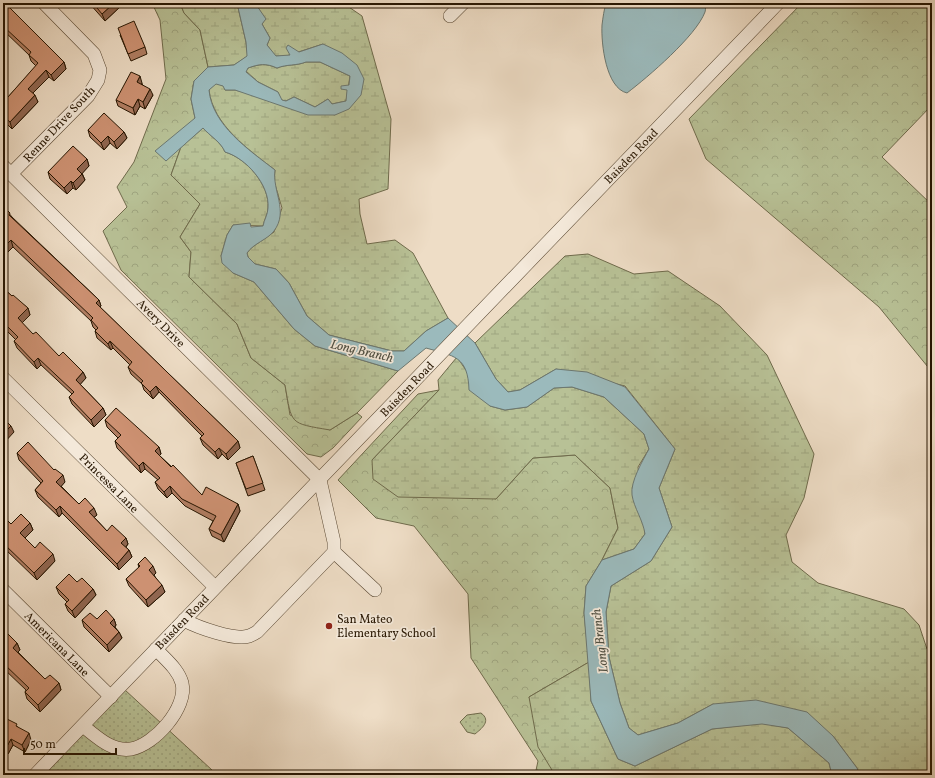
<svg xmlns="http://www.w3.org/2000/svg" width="935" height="778" viewBox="0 0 935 778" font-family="Vollkorn,serif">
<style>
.forest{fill:url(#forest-crowns);stroke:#6f6b4c}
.wetland{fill:url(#wetland-marsh);stroke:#6f6b4c}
.park{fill:url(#park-dots);stroke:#6f6b4c}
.water{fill:#9bbabc;stroke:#6c7871;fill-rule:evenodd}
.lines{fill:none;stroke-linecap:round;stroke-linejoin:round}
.minor-casing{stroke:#584732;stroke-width:14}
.minor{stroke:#f4e9da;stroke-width:13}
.wall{fill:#b07d62;stroke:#261501}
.shaded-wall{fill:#906650;stroke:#261501}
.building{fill:#cd9172;stroke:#261501}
.poi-dot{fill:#8f2418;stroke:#f4e9da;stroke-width:1.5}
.labels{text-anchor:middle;stroke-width:3.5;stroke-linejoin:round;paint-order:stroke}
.street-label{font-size:12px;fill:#261501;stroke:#f4e9da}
.poi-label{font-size:12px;fill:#261501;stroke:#f4e9da;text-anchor:start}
.water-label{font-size:13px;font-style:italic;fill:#4f4f42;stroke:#f4e9da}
</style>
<defs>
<pattern id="forest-crowns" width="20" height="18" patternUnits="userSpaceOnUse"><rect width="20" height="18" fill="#b8c196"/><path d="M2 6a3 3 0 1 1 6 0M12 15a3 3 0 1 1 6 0" fill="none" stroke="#9ea580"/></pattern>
<pattern id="wetland-marsh" width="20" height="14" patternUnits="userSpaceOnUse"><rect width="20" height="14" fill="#b8c196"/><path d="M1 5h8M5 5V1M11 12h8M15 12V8" fill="none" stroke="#9ea580"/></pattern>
<pattern id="park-dots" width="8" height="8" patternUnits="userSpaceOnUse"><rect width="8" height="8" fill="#b8c196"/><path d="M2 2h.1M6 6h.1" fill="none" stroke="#9ea580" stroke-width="1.8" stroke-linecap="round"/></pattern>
</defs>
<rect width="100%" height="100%" fill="#eeddc6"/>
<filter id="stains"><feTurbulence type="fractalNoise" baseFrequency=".005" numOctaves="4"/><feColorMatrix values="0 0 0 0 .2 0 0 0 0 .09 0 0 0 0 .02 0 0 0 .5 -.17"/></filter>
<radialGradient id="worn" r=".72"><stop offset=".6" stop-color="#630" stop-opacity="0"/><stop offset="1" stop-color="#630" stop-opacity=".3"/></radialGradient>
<!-- forest -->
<g class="forest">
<polygon points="152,3 180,3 184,13 200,30 208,67 194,81 191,99 195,118 166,160 181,147 171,175 200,204 180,237 191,252 189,277 237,324 251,358 285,385 290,415 330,430 357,413 362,417 333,448 321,457 307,454 121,270 103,231 127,207 117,187 134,162 166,79 160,20"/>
<polygon points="802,3 932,3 932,105 882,157 932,205 932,372 879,307 706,159 689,119"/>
<polygon points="439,390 372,460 496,499 533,458 575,455 610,488 618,528 602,560 586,586 584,613 589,662 529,697 555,775 535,775 538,761 471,658 468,594 414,526 376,518 338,480 418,394"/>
</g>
<!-- wetland -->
<g class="wetland">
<polygon points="180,3 237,3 246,42 248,56 234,65 208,67 200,30 184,13"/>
<path d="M255 3H343L362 16 391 119 388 189 359 199 360 214 367 244 395 240 413 253 448 318 426 331 404 351H392L329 335 307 316 289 283 276 269 255 264 248 257 247 253 251 248 274 232 282 208 274 181 275 170C249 150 213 125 209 90L216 83 224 86 225 90H235L335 115 364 79 323 44 286 56H275L267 45 270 38 262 24 265 19Z"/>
<path d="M306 62H320L350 76 346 101 332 104 328 99 315 107 294 97 286 101 281 100 278 92 258 82 246 71 248 68C259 64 266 63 277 68 287 64 296 66 306 62Z"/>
<path d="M203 128C210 136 221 142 225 152 246 158 270 185 268 208 268 214 264 220 263 226L233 225 227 235 221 256 233 273 254 282 294 329 315 346 398 371 357 413 330 430C289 423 292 425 285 385L251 358 237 324 189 277 191 252 180 237 200 204 171 175 181 147Z"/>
<polygon points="588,254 634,274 668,271 720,306 767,355 814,454 804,498 786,535 792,562 818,583 904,609 919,625 927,649 932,648 932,775 860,775 857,768 833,736 713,704 678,723 638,735 629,728 620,703 609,657 606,612 611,586 651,561 672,527 659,488 675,449 625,386 556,369 520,390 508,392 496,379 475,343 565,256"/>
<polygon points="457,357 490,406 505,410 527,407 554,388 572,387 604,397 644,434 649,449 638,467 645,534 634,549 602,560 618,528 610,488 575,455 533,458 496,499 398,497 373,479 372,460 439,390 438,380"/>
<polygon points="589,662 591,701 618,759 635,766 712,729 762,723 788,728 829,763 832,775 555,775 538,747 529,697"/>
</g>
<!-- park -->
<g class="park">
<polygon points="125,690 212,770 214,775 44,775"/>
<path d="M481 713C492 721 481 729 475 734L467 732 460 722 467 715Z"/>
</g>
<!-- water -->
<g class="water">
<path d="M237 3H255L266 19 262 24 270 38 267 45 276 56 290 55 286 48 288 45 299 52 323 44 342 53 357 65 364 79 361 95 349 109 335 115H308L235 90H225L223 86 216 84 209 90C212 125 249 150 275 170 272 191 289 211 274 231 267 240 254 243 247 253L248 257 255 264 276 269 289 283 307 316 329 335 392 351H404L426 331 448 318 475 343 496 379 508 392 520 390 556 369 587 372 625 387 675 449 659 488 672 527 651 561 611 586 606 612 609 657 620 703 629 728 638 735 678 723 713 704 756 700 807 712 833 736 857 768 860 775H832L829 763 788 728 762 724 712 729 635 766 618 759 591 701 584 613 586 586 602 560 634 549 645 534C643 520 634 508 632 495 630 482 643 460 649 449L644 434 604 397 572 387 554 388 527 407 505 410 490 406 469 390C468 356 454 356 426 348L398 371 315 346 294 329 254 282 233 273 222 263 221 256 227 235 233 225 250 223 251 227 263 226C264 220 268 214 268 208 270 185 246 158 225 152 221 142 210 136 203 128L166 161 155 151 195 118 191 99 194 81 208 67 234 65 247 56 246 42ZM306 62H320L350 76 349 85 341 86V89L347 90 346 101 332 104 328 99 315 107 294 97 286 101 282 100 278 92 258 82 246 72 248 68C259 64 266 63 277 68 287 64 296 66 306 62Z"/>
<path d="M606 3H706C705 6 706 9 705 12 696 36 648 77 627 93 606 88 601 44 602 25 603 17 604 10 606 3Z"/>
</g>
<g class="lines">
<!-- minor casing -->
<g class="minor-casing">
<g id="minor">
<polyline points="450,16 463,3"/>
<path d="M3 166 320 480 334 542V552L257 632C255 633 252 635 249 636 235 641 197 627 184 620"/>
<polyline points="11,174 88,96 98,80 100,70 94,54 44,3"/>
<polyline points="3,378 215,587"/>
<polyline points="334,552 375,590"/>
<polyline points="3,590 111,697"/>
<path d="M83 726C97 737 112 752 131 749 154 745 188 708 182 683 178 669 166 660 156 649"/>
<polyline points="35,775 778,3"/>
</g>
</g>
<!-- minor -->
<use href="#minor" class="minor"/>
</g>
<!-- wall -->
<g class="wall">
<polygon points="3,3 64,62 66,69 54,81 49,77 33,93 38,102 12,129 3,120 3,92 8,97 36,66 31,61 29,55 3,30"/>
<polygon points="89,3 121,3 122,5 105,21"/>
<polygon points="120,35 145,47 147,54 131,61"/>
<polygon points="142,83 142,84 153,95 145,109 140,106 135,115 118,106 116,100"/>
<polygon points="88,130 124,132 127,138 117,149 110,143 104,150 90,137"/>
<polygon points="87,159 89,166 82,173 85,180 76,190 73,188 67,194 50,179 48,172"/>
<polygon points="3,206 12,217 99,300 101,306 100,307 238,441 240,448 228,460 222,454 218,459 203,445 200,438 202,436 159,392 153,399 144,390 142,384 131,374 128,367 130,365 113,348 111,350 97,338 95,331 96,330 93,327 91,321 13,247 8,252 3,248"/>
<polygon points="3,288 12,296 28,308 30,315 22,323 33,334 59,356 83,372 86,378 80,384 103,408 106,415 94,427 72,404 69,397 72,394 41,365 37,369 17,348 14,341 16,340 3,327"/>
<polygon points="105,420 159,447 161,454 159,455 202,495 238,504 240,511 224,542 212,536 209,529 213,521 185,506 172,493 167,498 158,489 155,482 158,480 145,469 141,473 117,448 115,441 118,438 107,427"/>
<polygon points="17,453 65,482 61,486 79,504 97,515 94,517 107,531 126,538 128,544 126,547 129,550 132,557 119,570 62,513 59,517 38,497 35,490 41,483 19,460"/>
<polygon points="253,456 265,490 248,496 236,463"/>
<polygon points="3,516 11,524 30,523 33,530 25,538 35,548 55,561 37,580 3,547"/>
<polygon points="138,564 156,573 154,575 165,592 148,607 129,586 126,579 139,568"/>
<polygon points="77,582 93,589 96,595 75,618 68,611 65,604 67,602 59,594 56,587"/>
<polygon points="97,619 114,619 116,625 115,627 119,632 122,638 109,652 84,627 82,620"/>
<polygon points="3,629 17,643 20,650 18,652 45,679 59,683 61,690 40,712 27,699 25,692 26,690 3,668"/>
<polygon points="3,717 18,727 31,740 25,752 13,745 8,754 3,752"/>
</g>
<!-- shaded-wall -->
<g class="shaded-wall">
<polygon points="114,3 121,3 122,5 105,21 102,14"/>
<polygon points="64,62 66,69 54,81 51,75"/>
<polygon points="46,70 49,77 31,95 28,89"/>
<polygon points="140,76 142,83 140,88 137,82"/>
<polygon points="150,89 153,95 145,109 143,102"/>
<polygon points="35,95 38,102 12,129 10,122"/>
<polygon points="138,99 140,106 135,115 133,108"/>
<polygon points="124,132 127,138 117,149 114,142"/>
<polygon points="108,136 110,143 104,150 101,143"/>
<polygon points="87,159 89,166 80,176 77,169"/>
<polygon points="82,174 85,180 76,190 73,183"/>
<polygon points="71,181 73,188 67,194 64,188"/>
<polygon points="11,240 13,247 8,252 5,246"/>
<polygon points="99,300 101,306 98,309 96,303"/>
<polygon points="28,308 30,315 20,325 18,318"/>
<polygon points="110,341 113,348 111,350 108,344"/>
<polygon points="38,358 41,365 37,369 34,362"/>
<polygon points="83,372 86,378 78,387 76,380"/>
<polygon points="156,386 159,392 153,399 150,392"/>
<polygon points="103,408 106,415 94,427 91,420"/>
<polygon points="11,426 14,432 3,444 3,434"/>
<polygon points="238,441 240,448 228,460 226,454"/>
<polygon points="159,447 161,454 157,458 155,451"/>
<polygon points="219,448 222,454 218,459 215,452"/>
<polygon points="143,462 145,469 141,473 139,466"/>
<polygon points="63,475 65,482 59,489 56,482"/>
<polygon points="170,486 172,493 167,498 164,492"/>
<polygon points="238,504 240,511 224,542 221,535"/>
<polygon points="60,506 62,513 59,517 56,510"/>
<polygon points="94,508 97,515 92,519 89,512"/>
<polygon points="30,523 33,530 23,540 20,533"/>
<polygon points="126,538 128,544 124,549 121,543"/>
<polygon points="129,550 132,557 119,570 117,564"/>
<polygon points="53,554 55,561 37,580 34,573"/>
<polygon points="153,566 156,573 152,577 149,570"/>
<polygon points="162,585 165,592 148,607 146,600"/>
<polygon points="93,589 96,595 75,618 72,611"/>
<polygon points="114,619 116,625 112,630 110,623"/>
<polygon points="119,632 122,638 109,652 107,645"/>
<polygon points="17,643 20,650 15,655 13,648"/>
<polygon points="59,683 61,690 40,712 38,705"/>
<polygon points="29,733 31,740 25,752 22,745"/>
<polygon points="11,739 13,745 8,754 6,748"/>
</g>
<!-- building -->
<g class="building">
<polygon points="3,3 5,3 64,62 51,75 46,70 28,89 35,95 10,122 3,116 3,92 8,97 38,63 29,55 31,52 3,26"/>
<polygon points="93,3 114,3 102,14"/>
<polygon points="134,21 145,47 128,54 118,28"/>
<polygon points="131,72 140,76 137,82 150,89 143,102 138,99 133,108 116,100"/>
<polygon points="104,113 124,132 114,142 108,136 101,143 88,130"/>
<polygon points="73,146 87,159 77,169 82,174 73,183 71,181 64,188 48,172"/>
<polygon points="3,206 10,213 9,215 99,300 96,303 238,441 226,454 219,448 215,452 200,438 204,434 156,386 150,392 141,383 143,381 128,367 132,362 110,341 108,344 95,331 98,328 91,320 93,318 11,240 5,246 3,243 3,233 4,232 3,231"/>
<polygon points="3,288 12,296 13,295 28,308 18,318 33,334 36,332 59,356 63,352 83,372 76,380 103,408 91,420 69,397 74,392 38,358 34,362 14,341 18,337 3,322"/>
<polygon points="116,408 159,447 155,451 171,467 173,465 202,495 206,487 238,504 221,535 209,529 216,516 182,499 170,486 164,492 155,482 160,478 143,462 139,466 115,441 121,435 105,420"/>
<polygon points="3,418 11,426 3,434"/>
<polygon points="28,442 54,470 55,469 63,475 56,482 79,504 85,498 94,508 89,512 107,531 112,525 126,538 121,543 129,550 117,564 60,506 56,510 35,490 43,481 17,453"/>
<polygon points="253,456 263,483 246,489 236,463"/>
<polygon points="21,514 30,523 20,533 35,548 40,542 53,554 34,573 3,543 3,516 11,524"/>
<polygon points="145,557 153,566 149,570 162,585 146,600 126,579 140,566 138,564"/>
<polygon points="69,574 77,582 82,578 93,589 72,611 65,604 69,600 56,587"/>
<polygon points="106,610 114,619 110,623 119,632 107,645 82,620 90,613 97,619"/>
<polygon points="3,629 17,643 13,648 45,679 50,675 59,683 38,705 25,692 29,688 3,663"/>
<polygon points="3,717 17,724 16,726 29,733 22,745 11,739 6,748 3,746"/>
</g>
<!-- markers -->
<circle class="poi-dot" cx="329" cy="626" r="4"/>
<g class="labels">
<!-- street labels -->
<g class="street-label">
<text transform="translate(59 124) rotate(-47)" y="4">Renne Drive South</text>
<text transform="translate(631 156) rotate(-46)" y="4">Baisden Road</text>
<text transform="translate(161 323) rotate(45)" y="4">Avery Drive</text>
<text transform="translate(407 389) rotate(-46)" y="4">Baisden Road</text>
<text transform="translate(109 483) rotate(45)" y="4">Princessa Lane</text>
<text transform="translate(182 622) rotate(-46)" y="4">Baisden Road</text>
<text transform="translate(57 644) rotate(45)" y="4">Americana Lane</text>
</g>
<!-- poi labels -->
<g class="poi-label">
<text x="337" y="623">San Mateo<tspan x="337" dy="14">Elementary School</tspan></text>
</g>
<!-- water labels -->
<g class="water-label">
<text transform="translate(362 350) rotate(13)" y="5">Long Branch</text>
<text transform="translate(599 641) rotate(-97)" y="5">Long Branch</text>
</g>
</g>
<!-- margin -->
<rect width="935" height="778" fill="none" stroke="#eeddc6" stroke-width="16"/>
<rect x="4" y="4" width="927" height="770" fill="none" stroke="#261501" stroke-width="2"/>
<rect x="8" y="8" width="919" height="762" fill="none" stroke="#261501"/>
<!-- scale -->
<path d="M24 748v6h92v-6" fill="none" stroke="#261501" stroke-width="2"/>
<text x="30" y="748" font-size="12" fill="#261501" stroke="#f4e9da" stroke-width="3" paint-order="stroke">50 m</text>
<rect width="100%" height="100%" filter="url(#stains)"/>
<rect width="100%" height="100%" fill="url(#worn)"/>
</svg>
